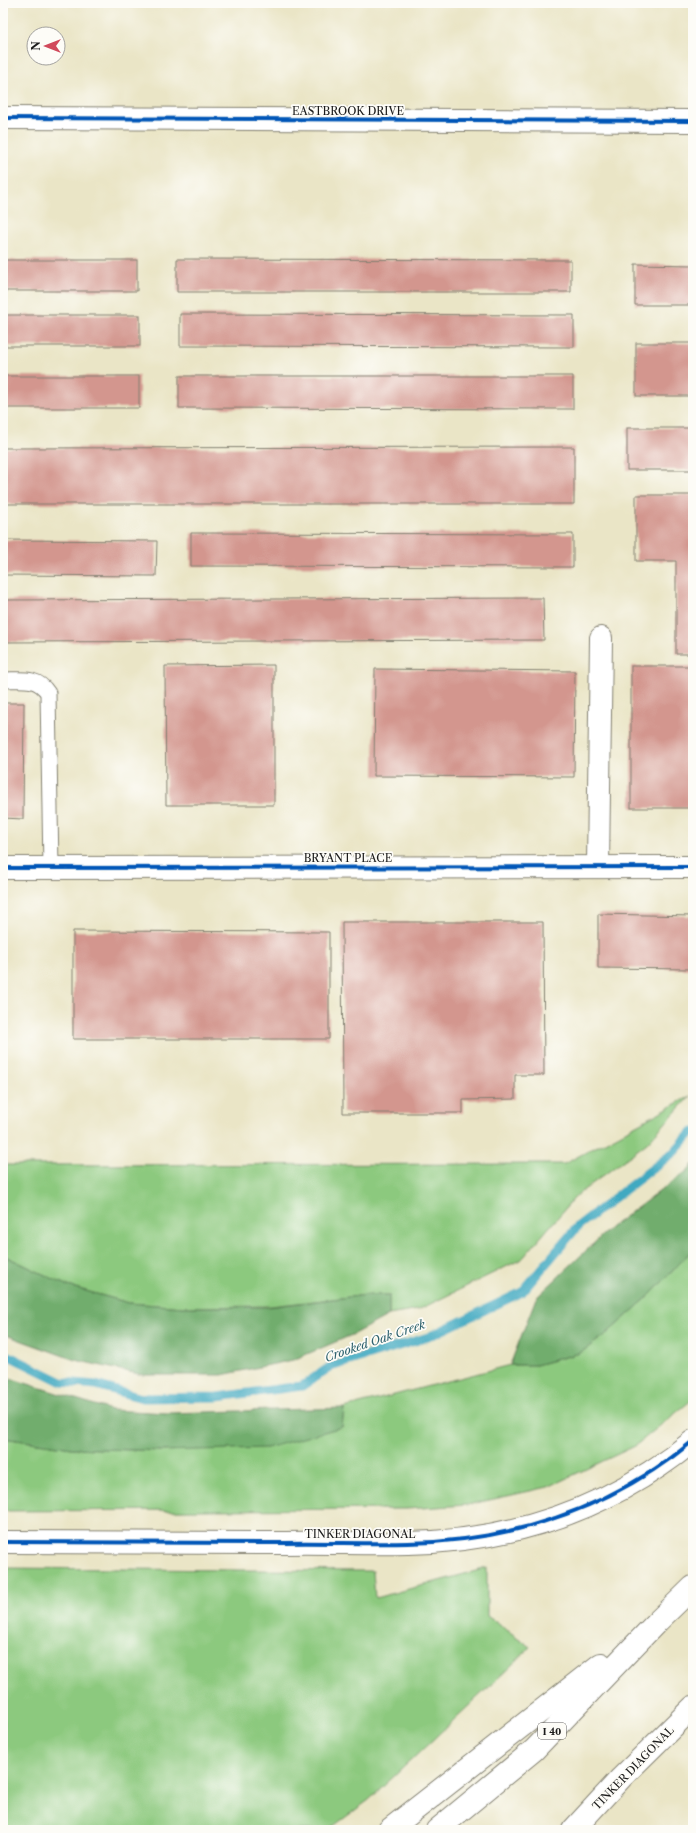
<svg xmlns="http://www.w3.org/2000/svg" width="696" height="1833" viewBox="0 0 696 1833" font-family="'Libre Caslon Text',serif">
<style>
.green{fill:#8cc97e;stroke:#54724d}
.forest{fill:#71ad6d;stroke:#466444}
.lines{fill:none;stroke-linecap:round;stroke-linejoin:round}
.stream{stroke:#41a9c1;stroke-width:9}
.building{fill:#d3968e}
.service-casing{stroke:#838071;stroke-width:17}
.minor-casing{stroke:#838071;stroke-width:24}
.tertiary-casing{stroke:#838071;stroke-width:24}
.motorway-casing{stroke:#838071;stroke-width:24}
.service{stroke:#fff;stroke-width:15}
.minor{stroke:#fff;stroke-width:22}
.tertiary{stroke:#fff;stroke-width:22}
.motorway{stroke:#fff;stroke-width:22}
.cycleway-casing{stroke:#fdfcf7;stroke-width:6}
.cycleway{stroke:#0057b8;stroke-width:4}
.labels{text-anchor:middle;stroke-width:3.5;stroke-linejoin:round;paint-order:stroke}
.shield{fill:#fdfcf7;stroke:#605f5e;stroke-width:1}
.shield-label{font-size:10px;font-weight:bold;fill:#1c1c1c}
.street-label{font-size:11px;fill:#1c1c1c;stroke:#fdfcf7}
.water-label{font-size:12px;font-style:italic;fill:#2e626e;stroke:#fdfcf7}
</style>
<rect width="100%" height="100%" fill="#fdfcf7"/>
<filter id="ink" filterUnits="userSpaceOnUse"><feTurbulence type="fractalNoise" baseFrequency=".025" numOctaves="2"/><feDisplacementMap in="SourceGraphic" scale="8" xChannelSelector="R" yChannelSelector="G"/><feConvolveMatrix kernelMatrix="1 2 1 2 8 2 1 2 1" color-interpolation-filters="sRGB"/></filter>
<filter id="wash" filterUnits="userSpaceOnUse"><feTurbulence type="fractalNoise" baseFrequency=".012" numOctaves="4" result="noise"/><feDisplacementMap in="SourceGraphic" scale="16" xChannelSelector="R" yChannelSelector="G"/><feGaussianBlur stdDeviation="0.9" result="paint"/><feColorMatrix in="noise" values="0 0 0 0 0 0 0 0 0 0 0 0 0 0 0 0 0 1.4 0 .05"/><feComposite in="paint" operator="in"/></filter>
<g filter="url(#wash)">
<rect width="100%" height="100%" fill="#eae5c6"/>
<!-- green -->
<g class="green">
<polygon points="690,1096 647,1143 577,1195 522,1259 418,1310 389,1315 389,1295 366,1295 271,1306 183,1307 129,1303 68,1286 3,1255 3,1165 564,1164"/>
<polygon points="693,1249 693,1399 635,1446 548,1487 467,1505 406,1509 3,1511 3,1438 72,1448 163,1451 342,1427 344,1408 510,1365 536,1365 580,1353 604,1336 649,1296"/>
<polygon points="3,1568 373,1571 375,1598 487,1568 487,1616 531,1647 369,1800 328,1830 3,1830"/>
</g>
<!-- forest -->
<g class="forest">
<polygon points="693,1164 693,1249 649,1296 604,1336 580,1353 536,1365 510,1365 536,1298 611,1227 687,1171"/>
<polygon points="3,1255 68,1286 129,1303 183,1307 268,1307 366,1295 389,1295 389,1315 352,1335 293,1360 222,1375 143,1375 75,1360 3,1334"/>
<polygon points="3,1376 111,1410 169,1413 344,1408 342,1427 267,1448 163,1451 72,1448 3,1438"/>
</g>
<g class="lines">
<!-- stream -->
<polyline class="stream" points="3,1353 62,1382 96,1385 142,1398 217,1397 302,1386 330,1367 428,1337 522,1292 578,1226 674,1152 693,1131"/>
</g>
<g id="blocks">
<!-- building -->
<g class="building">
<polygon points="177,259 571,260 571,292 177,292"/>
<rect x="3" y="260" width="134" height="31"/>
<polygon points="635,264 693,265 693,305 635,305"/>
<polygon points="180,314 574,315 574,347 180,346"/>
<rect x="3" y="315" width="137" height="31"/>
<rect x="636" y="343" width="57" height="53"/>
<rect x="3" y="376" width="136" height="32"/>
<polygon points="179,376 573,376 573,409 179,408"/>
<rect x="627" y="428" width="66" height="42"/>
<polygon points="574,447 574,504 3,504 3,448"/>
<polygon points="636,495 693,495 693,654 676,654 676,561 636,561"/>
<polygon points="191,533 573,534 573,567 191,566"/>
<polygon points="3,540 157,541 156,576 3,575"/>
<polygon points="543,598 544,640 3,642 3,600"/>
<polygon points="274,665 274,805 166,805 165,666"/>
<rect x="631" y="666" width="62" height="142"/>
<polygon points="375,669 575,671 574,777 374,776"/>
<polygon points="3,703 24,703 23,819 3,818"/>
<polygon points="598,914 693,916 693,969 598,968"/>
<polygon points="342,922 543,922 544,1075 515,1075 515,1099 463,1100 463,1113 343,1113"/>
<polygon points="73,931 329,932 329,1039 73,1039"/>
</g>
</g>
</g>
<g filter="url(#ink)">
<use href="#blocks" fill-opacity="0" stroke="#838071" stroke-width="1"/>
<g class="lines">
<!-- service casing -->
<g class="service-casing">
<path id="service" d="M3 680C21 680 37 676 48 693L51 868"/>
</g>
<!-- minor casing -->
<g class="minor-casing">
<g id="minor">
<polyline points="3,118 693,121"/>
<polyline points="598,866 601,638"/>
<polyline points="3,868 693,867"/>
</g>
</g>
<!-- tertiary casing -->
<g class="tertiary-casing">
<path id="tertiary" d="M3 1542C95 1543 187 1543 279 1543 322 1542 365 1544 408 1543 514 1541 611 1508 693 1441"/>
</g>
<!-- motorway casing -->
<g class="motorway-casing">
<g id="motorway">
<polyline points="389,1830 601,1664"/>
<polyline points="437,1830 534,1750 658,1621 693,1587"/>
<polyline points="573,1830 621,1778 693,1707"/>
</g>
</g>
<!-- service -->
<use href="#service" class="service"/>
<!-- minor -->
<use href="#minor" class="minor"/>
<!-- tertiary -->
<use href="#tertiary" class="tertiary"/>
<!-- motorway -->
<use href="#motorway" class="motorway"/>
<!-- cycleway casing -->
<g class="cycleway-casing">
<g id="cycleway">
<polyline points="3,118 693,121"/>
<polyline points="3,868 693,867"/>
<path d="M3 1542C95 1543 187 1543 279 1543 322 1542 365 1544 408 1543 514 1541 611 1508 693 1441"/>
</g>
</g>
<!-- cycleway -->
<use href="#cycleway" class="cycleway"/>
</g>
</g>
<g class="labels">
<!-- shield labels -->
<rect class="shield" x="538" y="1723" width="28" height="16" rx="3"/>
<g class="shield-label">
<text x="552" y="1735">I 40</text>
</g>
<!-- street labels -->
<g class="street-label">
<text x="348" y="115">EASTBROOK DRIVE</text>
<text x="348" y="862">BRYANT PLACE</text>
<text x="360" y="1538">TINKER DIAGONAL</text>
<text transform="translate(633 1768) rotate(-46)" y="4">TINKER DIAGONAL</text>
</g>
<!-- water labels -->
<g class="water-label">
<text transform="translate(375 1341) rotate(-19)" y="4">Crooked Oak Creek</text>
</g>
</g>
<!-- margin -->
<rect width="696" height="1833" fill="none" stroke="#fdfcf7" stroke-width="16"/>
<!-- north arrow -->
<g transform="translate(46 46) rotate(270)"><circle r="19" fill="#fdfcf7" stroke="#a3a29f"/>
<path d="M0-3L7 15L0 10L-7 15Z" fill="#d1495b"/>
<text y="-6" font-size="11" font-weight="bold" text-anchor="middle" fill="#1c1c1c">N</text>
</g>
</svg>
